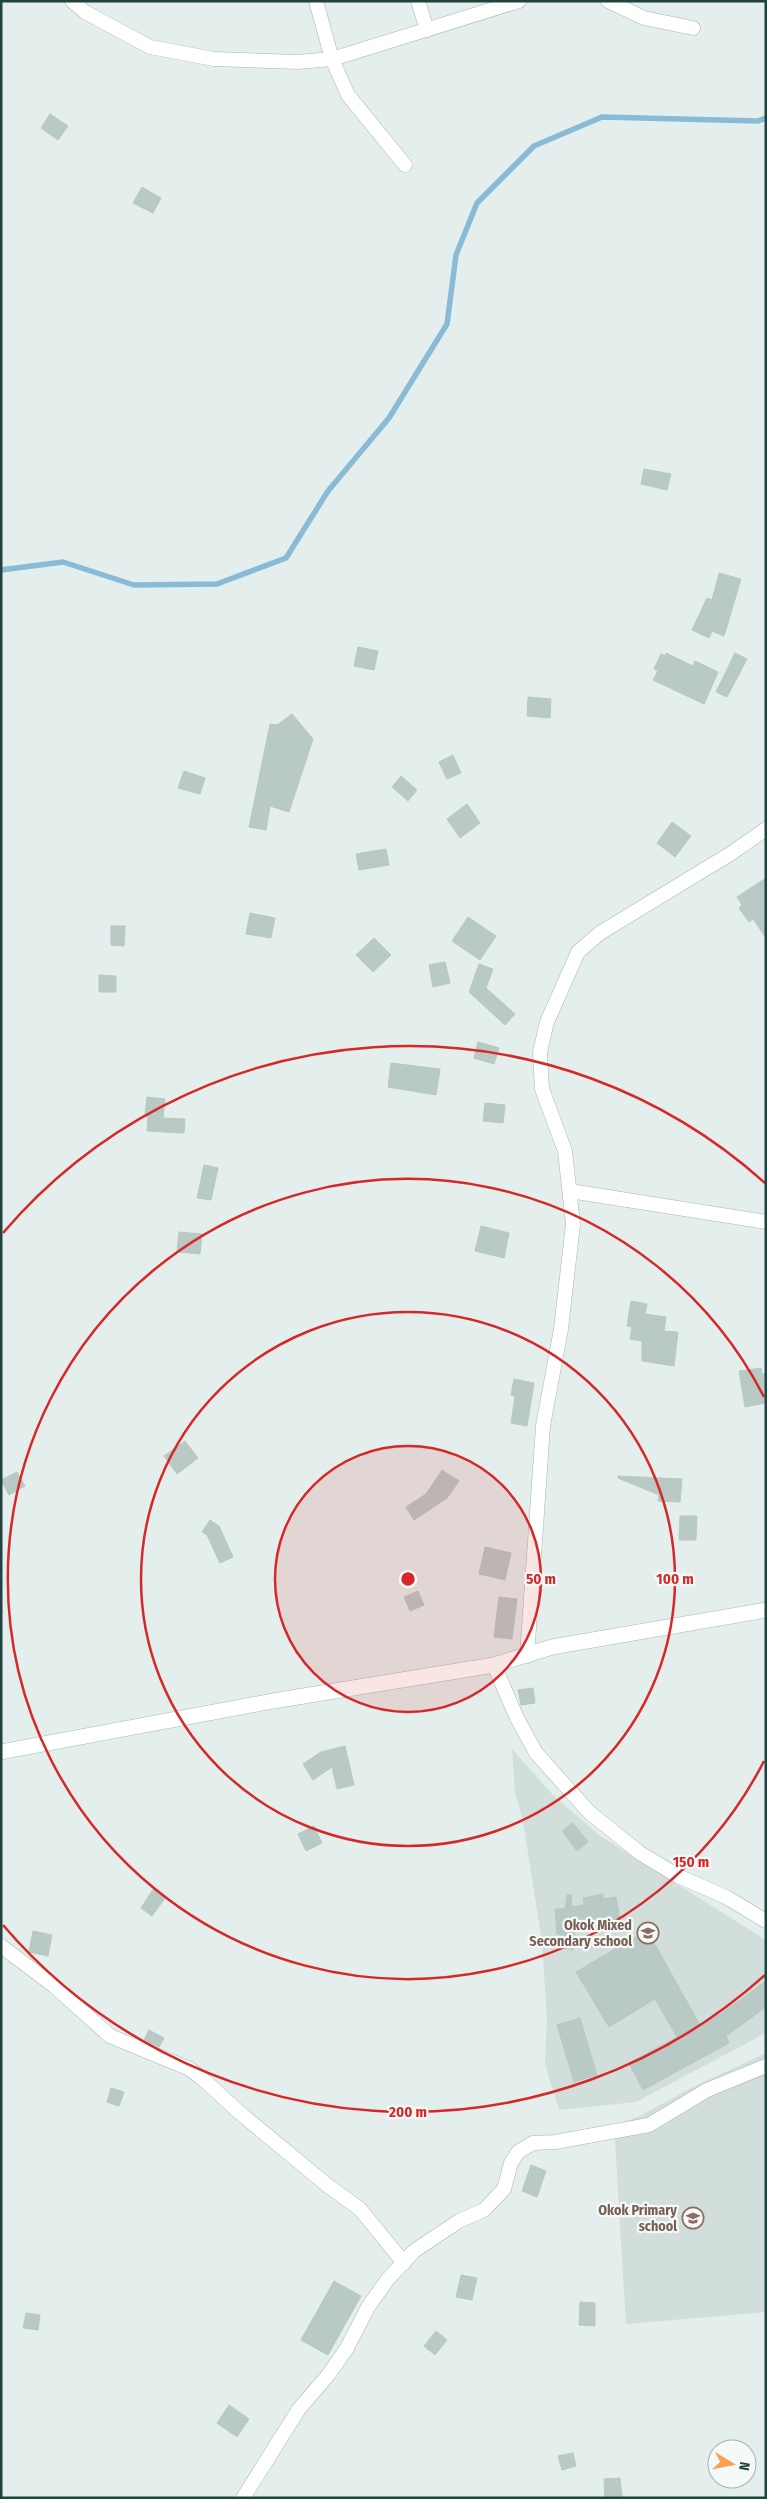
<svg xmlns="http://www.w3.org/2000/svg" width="767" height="2499" viewBox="0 0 767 2499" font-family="'Fira Sans Condensed',sans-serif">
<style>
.built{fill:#d2dedb}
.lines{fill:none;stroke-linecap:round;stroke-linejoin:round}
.stream{stroke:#89bbd7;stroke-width:5.5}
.building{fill:#b9c9c6;stroke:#b6c9c5}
.street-casing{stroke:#a6b7b5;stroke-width:15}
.secondary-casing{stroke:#a1bbb7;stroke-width:16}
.street{stroke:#fff;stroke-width:14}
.secondary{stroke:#fff;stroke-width:15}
.ring{fill:none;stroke:#d62828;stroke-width:2.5}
.labels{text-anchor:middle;stroke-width:4.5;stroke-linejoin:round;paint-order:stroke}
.education-label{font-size:14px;font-weight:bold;fill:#785e54;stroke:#f5faf9;text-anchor:end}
.centre{fill:#d62828;stroke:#f5faf9;stroke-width:2.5}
.ring-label{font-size:15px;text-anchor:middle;font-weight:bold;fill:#d62828;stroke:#f5faf9;stroke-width:4.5;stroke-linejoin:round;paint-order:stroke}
</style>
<rect width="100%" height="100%" fill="#e4eeec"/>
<!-- built -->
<g class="built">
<polygon points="512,1749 552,1794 599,1835 766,1940 766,2033 636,2102 559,2110 545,2064 547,2020 542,1942 523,1821 515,1792"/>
<polygon points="766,2053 766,2312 626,2324 614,2125 638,2117 687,2090"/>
</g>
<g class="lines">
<!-- stream -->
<polyline class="stream" points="1,570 63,562 134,585 217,584 286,558 328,491 389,418 447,324 456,255 477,203 534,146 602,117 758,121 766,118"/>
</g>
<!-- building -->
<g class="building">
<polygon points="50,114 68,126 58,140 41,128"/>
<polygon points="142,187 161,198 153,213 133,203"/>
<polygon points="644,469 671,474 667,490 641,484"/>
<polygon points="719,573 741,579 724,636 712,631 709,638 692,630 707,598 712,600"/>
<polygon points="358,647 378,651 374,670 354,666"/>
<polygon points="666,653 693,666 695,661 718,672 704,704 653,680 658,671 654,669 661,654 665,656"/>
<polygon points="735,653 747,659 727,697 716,692"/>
<polygon points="528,697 551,699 550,718 527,716"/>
<polygon points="292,714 313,739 289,812 270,806 266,830 249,827 270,724 277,725"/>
<polygon points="453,755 461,773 447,779 439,762"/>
<polygon points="184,771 205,778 200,794 178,788"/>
<polygon points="401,776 417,790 408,801 392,787"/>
<polygon points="467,804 480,823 460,838 447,819"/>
<polygon points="672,822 691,836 675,857 657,843"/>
<polygon points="386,849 389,865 359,870 356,854"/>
<polygon points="766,878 766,938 753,919 749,922 739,908 742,905 737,897"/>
<polygon points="250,913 275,918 271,938 246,934"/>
<polygon points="468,917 496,936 480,960 452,941"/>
<polygon points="111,926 125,926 124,946 111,945"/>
<polygon points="374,938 391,955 373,972 356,955"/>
<polygon points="445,962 450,983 433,987 429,965"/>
<polygon points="479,964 493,969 486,988 515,1014 505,1025 469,992"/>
<polygon points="99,975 116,976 116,992 99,992"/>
<polygon points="478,1042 499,1048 494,1064 474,1058"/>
<polygon points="391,1063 440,1069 436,1095 388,1087"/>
<polygon points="147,1097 165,1099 163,1118 185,1119 184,1133 147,1131 148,1116 145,1116"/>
<polygon points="485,1103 505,1105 503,1123 483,1121"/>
<polygon points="204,1165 218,1168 211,1200 197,1198"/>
<polygon points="481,1226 509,1233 504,1258 475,1251"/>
<polygon points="179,1232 202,1234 200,1254 177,1252"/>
<polygon points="631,1301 647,1304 645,1314 666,1317 664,1331 678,1332 674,1366 642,1361 642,1341 630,1339 632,1327 627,1326"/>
<polygon points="761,1368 762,1374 766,1373 766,1403 745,1407 739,1371"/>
<polygon points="514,1379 534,1383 527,1426 511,1423 515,1396 511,1395"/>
<polygon points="185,1441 198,1458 177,1474 164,1456"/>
<polygon points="442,1470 459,1481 447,1498 414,1520 406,1507 426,1494"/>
<polygon points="17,1472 25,1486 9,1495 1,1480"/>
<polygon points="618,1476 682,1479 680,1502 658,1501 659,1495 618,1478"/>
<polygon points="680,1516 697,1516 696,1540 679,1540"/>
<polygon points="210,1520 219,1526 233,1557 220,1563 207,1535 202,1532"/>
<polygon points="485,1547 511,1553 505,1580 479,1574"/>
<polygon points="418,1591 424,1605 410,1611 404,1597"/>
<polygon points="499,1597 517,1599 512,1639 494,1637"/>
<polygon points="533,1688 535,1703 521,1705 518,1690"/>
<polygon points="345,1746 354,1785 337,1789 332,1767 313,1780 303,1764 321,1752"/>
<polygon points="573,1823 588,1842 577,1851 562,1831"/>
<polygon points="314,1826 322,1843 306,1851 298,1834"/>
<polygon points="154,1888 166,1897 152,1916 141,1908"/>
<polygon points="603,1894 603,1899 616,1897 621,1925 575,1932 573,1950 562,1948 559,1943 560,1934 557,1934 555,1909 565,1909 567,1895 571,1895 572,1907 584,1905 583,1898"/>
<polygon points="647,1930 700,2025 722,2013 766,1981 766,2007 726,2036 729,2043 643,2090 629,2063 677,2037 655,1999 609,2027 576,1972"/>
<polygon points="33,1931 52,1935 48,1956 29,1952"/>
<polygon points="580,2018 597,2075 574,2082 557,2025"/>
<polygon points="149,2030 164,2038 159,2047 144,2040"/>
<polygon points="111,2088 124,2092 119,2106 107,2102"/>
<polygon points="531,2165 546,2171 537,2197 522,2191"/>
<polygon points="461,2275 477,2278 472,2300 456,2297"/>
<polygon points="334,2281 361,2296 328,2355 301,2340"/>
<polygon points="580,2302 595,2303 595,2326 579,2325"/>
<polygon points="26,2313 40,2315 38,2330 23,2328"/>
<polygon points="436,2331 447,2340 435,2355 424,2346"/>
<polygon points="229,2405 249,2419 237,2437 217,2423"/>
<polygon points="573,2453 576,2466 562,2470 558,2456"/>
<polygon points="620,2478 622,2497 605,2498 604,2479"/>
</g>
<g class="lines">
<!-- street casing -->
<g class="street-casing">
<g id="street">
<polyline points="72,1 85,12 150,47 214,59 298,62 332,59 519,1"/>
<polyline points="316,1 332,59 348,95 405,165"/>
<polyline points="418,1 427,30"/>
<polyline points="608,1 644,18 693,28"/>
<polyline points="570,1191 766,1222"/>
<polyline points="527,1656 543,1426 561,1329 573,1224 565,1151 542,1089 540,1052 547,1022 578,952 600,933 730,854 766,829"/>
<polyline points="494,1665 517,1718 536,1753 589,1812 640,1853 678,1876 726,1897 766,1921"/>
<polyline points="1,1946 54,1986 110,2036 190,2069 204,2080 240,2113 327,2185 360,2209 404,2263"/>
<polyline points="243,2498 299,2409 329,2374 347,2348 368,2307 388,2279 414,2251 459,2221 484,2210 504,2189 511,2163 518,2152 533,2143 555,2142 649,2125 707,2090 766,2066"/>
</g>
</g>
<!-- secondary casing -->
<g class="secondary-casing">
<polyline id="secondary" points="1,1752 273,1701 494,1665 552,1647 766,1610"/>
</g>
<!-- street -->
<use href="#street" class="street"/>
<!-- secondary -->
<use href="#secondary" class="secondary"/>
</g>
<!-- distance rings -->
<circle cx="408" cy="1579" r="133" fill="#d62828" fill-opacity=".12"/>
<g class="ring">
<circle cx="408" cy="1579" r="133"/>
<circle cx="408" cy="1579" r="267"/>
<path d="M764 1761A400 400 0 1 1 764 1397"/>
<path d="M765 1975A533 533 0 0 1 3 1925M3 1233A533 533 0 0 1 765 1183"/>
</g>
<!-- icons -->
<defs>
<g id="school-ring" transform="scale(1.125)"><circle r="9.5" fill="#f5faf9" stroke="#8d6e63" stroke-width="1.5"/><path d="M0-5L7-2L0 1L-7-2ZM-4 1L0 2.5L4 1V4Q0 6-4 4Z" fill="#8d6e63"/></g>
</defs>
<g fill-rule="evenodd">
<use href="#school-ring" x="648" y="1933"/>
<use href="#school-ring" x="693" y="2218"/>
</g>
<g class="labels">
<!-- education labels -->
<g class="education-label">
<text x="632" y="1930">Okok Mixed<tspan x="632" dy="16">Secondary school</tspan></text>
<text x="677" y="2215">Okok Primary<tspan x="677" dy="16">school</tspan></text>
</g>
</g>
<circle cx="408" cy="1579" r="8" class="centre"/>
<g class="ring-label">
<text x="541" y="1584">50 m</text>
<text x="675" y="1584">100 m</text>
<text x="691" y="1867">150 m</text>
<text x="408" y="2117">200 m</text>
</g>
<!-- border -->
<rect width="767" height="2499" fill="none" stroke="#22423f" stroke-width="5"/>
<!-- north arrow -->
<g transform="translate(732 2464) rotate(100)"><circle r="24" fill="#f5faf9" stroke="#a1b0af"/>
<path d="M0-4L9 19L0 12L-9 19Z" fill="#fb9f55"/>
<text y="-8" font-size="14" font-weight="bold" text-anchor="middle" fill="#22423f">N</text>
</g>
</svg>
